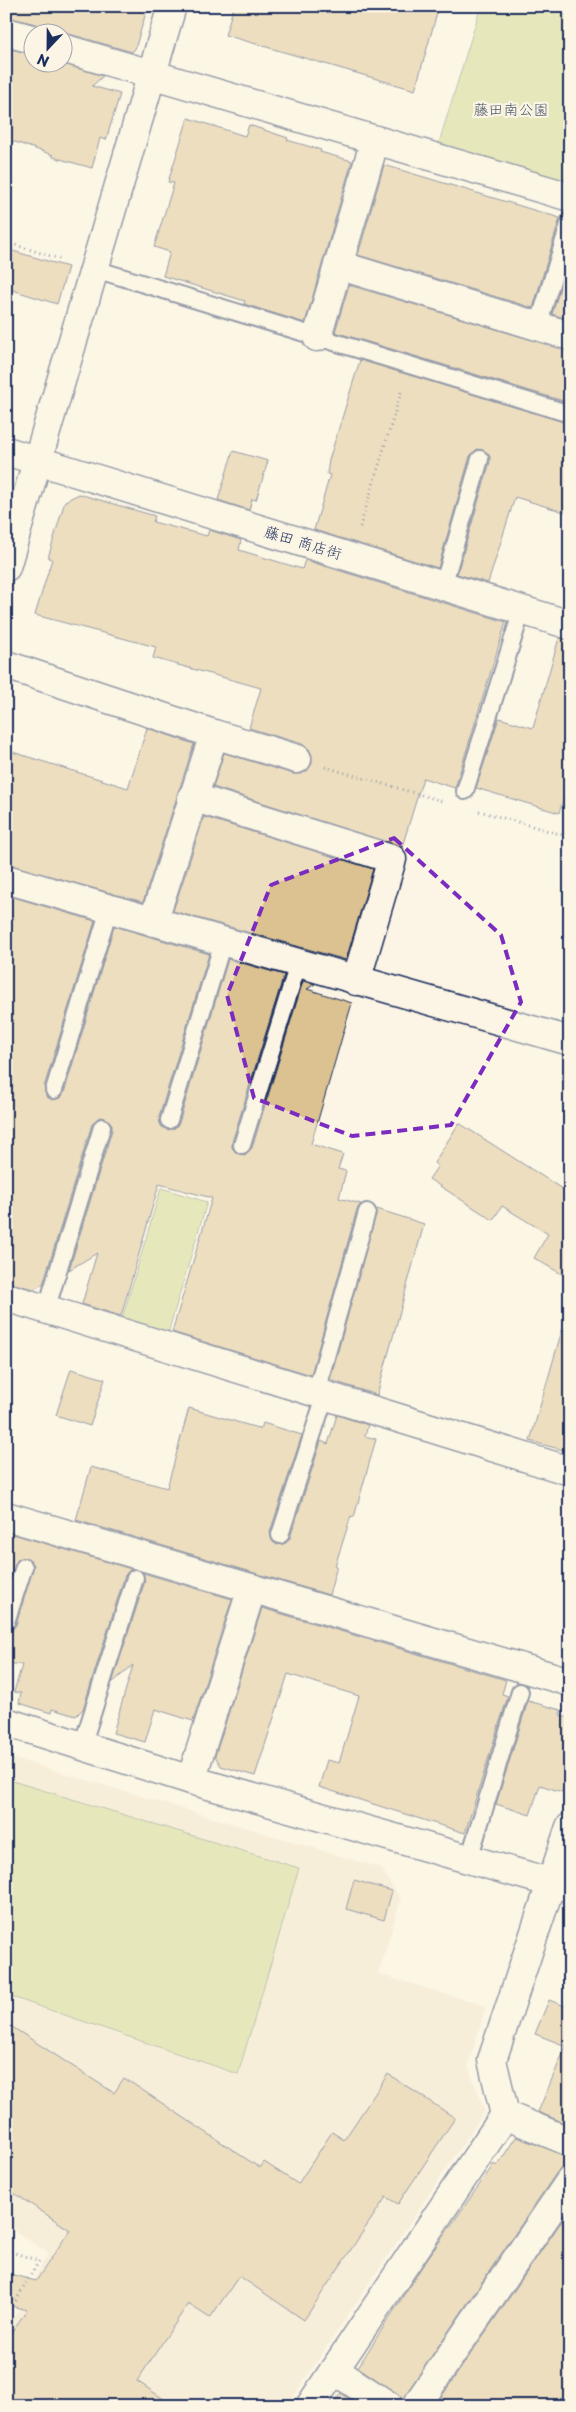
<svg xmlns="http://www.w3.org/2000/svg" width="576" height="2412" viewBox="0 0 576 2412" font-family="'Playpen Sans','Klee One',sans-serif">
<style>
.built{fill:#f2e5cc}
.green{fill:#ccd88b;stroke:#748474}
.building{fill:#dcc191;stroke:#1b2f5e}
.lines{fill:none;stroke-linecap:round;stroke-linejoin:round}
.service-casing{stroke:#1b2f5e;stroke-width:20}
.minor-casing{stroke:#1b2f5e;stroke-width:31}
.tertiary-casing{stroke:#1b2f5e;stroke-width:31}
.path{stroke:#1b2f5e;stroke-width:3;stroke-dasharray:1 4;stroke-linecap:butt}
.service{stroke:#fcf5e5;stroke-width:16}
.minor{stroke:#fcf5e5;stroke-width:28}
.tertiary{stroke:#fcf5e5;stroke-width:28}
.marked{fill:none;stroke:#7b2cbf;stroke-width:4;stroke-dasharray:10 6;stroke-linejoin:round}
.labels{text-anchor:middle;stroke-width:4.5;stroke-linejoin:round;paint-order:stroke}
.park-label{font-size:15px;fill:#475969;stroke:#fcf5e5}
.street-label{font-size:15px;fill:#1b2f5e;stroke:#fcf5e5}
</style>
<rect width="100%" height="100%" fill="#fcf5e5"/>
<filter id="ink" filterUnits="userSpaceOnUse"><feTurbulence type="fractalNoise" baseFrequency=".02" numOctaves="2"/><feDisplacementMap in="SourceGraphic" scale="10" xChannelSelector="R" yChannelSelector="G"/><feConvolveMatrix kernelMatrix="1 2 1 2 8 2 1 2 1" color-interpolation-filters="sRGB"/></filter>
<g filter="url(#ink)">
<!-- built -->
<polygon class="built" points="6,1756 381,1868 401,1900 378,1974 486,2006 468,2066 485,2111 287,2406 6,2406 6,2327 18,2311 48,2253 6,2225"/>
<!-- green -->
<g class="green">
<polygon points="481,6 570,6 570,189 437,149"/>
<polygon points="161,1188 207,1202 168,1333 122,1319"/>
<polygon points="6,1779 299,1868 238,2074 6,1995"/>
</g>
<!-- building -->
<g class="building">
<polygon points="6,6 148,6 135,49 132,52 66,33 46,32 36,24 6,17"/>
<polygon points="234,6 439,6 415,90 225,35"/>
<polygon points="6,48 32,54 32,62 57,62 103,76 92,86 120,94 106,140 100,138 92,168 53,157 53,155 6,139"/>
<polygon points="188,118 245,136 249,125 288,138 287,140 321,150 320,152 352,161 305,323 244,304 245,301 163,276 170,252 154,247 174,183 168,182"/>
<polygon points="384,165 560,218 533,308 358,255"/>
<polygon points="6,249 68,267 57,304 6,288"/>
<polygon points="570,256 570,320 552,314"/>
<polygon points="349,285 570,351 570,403 335,332"/>
<polygon points="360,360 570,424 570,494 564,512 515,497 488,583 457,574 490,462 490,456 483,450 477,449 470,456 438,568 314,530 330,475 327,474 329,460"/>
<polygon points="233,451 268,461 256,500 252,499 249,510 218,500"/>
<polygon points="79,494 155,516 153,522 207,536 209,530 241,540 239,550 302,569 305,560 506,622 455,788 423,778 402,847 213,787 224,753 293,774 301,774 307,771 312,764 312,755 309,749 302,744 249,728 261,688 153,658 156,647 35,615 52,559 48,558 65,501"/>
<polygon points="559,638 570,640 570,776 559,813 476,788 499,718 533,728"/>
<polygon points="147,728 194,744 143,902 6,864 6,750 128,788"/>
<polygon points="204,817 373,869 346,960 173,911"/>
<polygon points="6,895 95,921 44,1087 46,1096 52,1100 60,1098 64,1093 114,926 209,954 159,1117 161,1126 167,1130 175,1128 179,1123 228,959 284,975 232,1142 232,1148 239,1154 245,1155 252,1148 303,981 315,984 307,989 352,1003 311,1144 343,1154 338,1169 346,1171 339,1198 361,1204 357,1209 311,1375 172,1332 212,1198 159,1184 121,1316 82,1304 97,1253 69,1270 112,1130 112,1124 105,1118 99,1117 92,1124 43,1284 34,1289 6,1282"/>
<polygon points="459,1123 570,1194 570,1279 534,1258 548,1234 502,1206 493,1220 429,1179 438,1166 434,1163"/>
<polygon points="377,1209 424,1224 377,1395 330,1380"/>
<polygon points="562,1330 570,1331 570,1452 530,1441"/>
<polygon points="71,1369 105,1379 90,1426 56,1415"/>
<polygon points="189,1408 261,1429 263,1423 302,1435 270,1532 272,1541 277,1545 286,1543 290,1538 321,1441 328,1444 337,1415 368,1425 365,1436 376,1439 354,1517 351,1516 335,1566 337,1566 329,1595 76,1520 91,1467 167,1488"/>
<polygon points="6,1532 131,1569 125,1575 83,1709 76,1716 52,1709 51,1713 19,1703 21,1693 14,1692 22,1665 6,1663 6,1632 12,1630 16,1625 34,1565 28,1558 18,1559 6,1589"/>
<polygon points="143,1573 232,1599 193,1721 155,1709 145,1742 113,1733 133,1665 112,1683 145,1581"/>
<polygon points="262,1608 506,1680 502,1694 508,1696 465,1833 319,1787 327,1760 339,1763 359,1696 288,1674 255,1776 221,1766 215,1756"/>
<polygon points="528,1701 561,1710 560,1715 570,1718 570,1778 565,1793 540,1785 530,1815 496,1804"/>
<polygon points="354,1880 392,1891 384,1920 346,1909"/>
<polygon points="549,2000 570,2008 570,2125 538,2112 566,2046 535,2034"/>
<polygon points="6,2023 114,2093 124,2078 260,2168 264,2162 298,2184 332,2132 344,2140 388,2074 455,2118 398,2204 386,2197 304,2320 239,2276 210,2318 188,2304 137,2381 174,2406 6,2406 6,2340 27,2310 6,2305 6,2273 36,2281 70,2230 6,2188"/>
<polygon points="516,2137 570,2157 570,2166 563,2167 557,2172 403,2398 358,2367 423,2265 494,2164 497,2166"/>
<polygon points="570,2209 570,2406 435,2406"/>
<polygon points="341,2393 360,2406 332,2406"/>
</g>
<g class="lines">
<!-- service casing -->
<g class="service-casing">
<g id="service">
<polyline points="95,269 570,414"/>
<polyline points="538,326 570,221"/>
<polyline points="443,586 480,459"/>
<polyline points="465,791 522,610"/>
<polyline points="54,1090 109,909"/>
<polyline points="169,1120 223,942"/>
<polyline points="242,1145 298,964"/>
<polyline points="46,1310 102,1127"/>
<polyline points="316,1392 367,1212"/>
<polyline points="280,1535 325,1396"/>
<polyline points="6,1622 24,1567"/>
<polyline points="82,1746 135,1578"/>
<polyline points="469,1859 520,1692"/>
</g>
</g>
<!-- minor casing -->
<g class="minor-casing">
<g id="minor">
<polyline points="6,32 32,39"/>
<polyline points="62,48 570,197"/>
<polyline points="338,265 570,336"/>
<polyline points="317,337 375,140"/>
<polyline points="6,451 570,625"/>
<polyline points="6,665 214,734 297,759"/>
<polyline points="192,797 392,859 356,981"/>
<polyline points="6,879 570,1041"/>
<polyline points="153,922 214,734"/>
<polyline points="6,1297 570,1471"/>
<polyline points="6,1516 570,1682"/>
<polyline points="6,1722 191,1780 570,1888"/>
<polyline points="191,1780 252,1588"/>
<polyline points="505,2115 570,2142"/>
<polyline points="334,2370 389,2406"/>
<polyline points="310,2406 505,2115 492,2060 570,1827"/>
<polyline points="416,2406 570,2181"/>
</g>
</g>
<!-- tertiary casing -->
<g class="tertiary-casing">
<polyline id="tertiary" points="6,567 172,6"/>
</g>
<!-- path -->
<g class="path">
<polyline points="6,242 63,260"/>
<polyline points="360,527 402,389"/>
<polyline points="325,767 442,801"/>
<polyline points="479,811 570,837"/>
<polyline points="6,2250 39,2261 6,2318"/>
</g>
<!-- service -->
<use href="#service" class="service"/>
<!-- minor -->
<use href="#minor" class="minor"/>
<!-- tertiary -->
<use href="#tertiary" class="tertiary"/>
</g>
</g>
<!-- marked area -->
<path d="M0 0H576V2412H0ZM394 838 501 935 521 1002 451 1125 352 1136 254 1098 227 995 271 885Z" fill="#fcf5e5" fill-opacity=".55" fill-rule="evenodd"/>
<path class="marked" d="M394 838 501 935 521 1002 451 1125 352 1136 254 1098 227 995 271 885Z"/>
<g class="labels">
<!-- park labels -->
<g class="park-label">
<text x="511" y="115">藤田南公園</text>
</g>
<!-- street labels -->
<g class="street-label">
<text transform="translate(303 543) rotate(17)" y="5">藤田 商店街</text>
</g>
</g>
<!-- margin -->
<rect width="576" height="2412" fill="none" stroke="#fcf5e5" stroke-width="25"/>
<rect x="12" y="12" width="551" height="2387" fill="none" stroke="#1b2f5e" stroke-width="2" filter="url(#ink)"/>
<!-- north arrow -->
<g transform="translate(48 48) rotate(202)"><circle r="24" fill="#fcf5e5" stroke="#a2a6af"/>
<path d="M0-4L9 19L0 12L-9 19Z" fill="#1b2f5e"/>
<text y="-8" font-size="14" font-weight="bold" text-anchor="middle" fill="#1b2f5e">N</text>
</g>
</svg>
